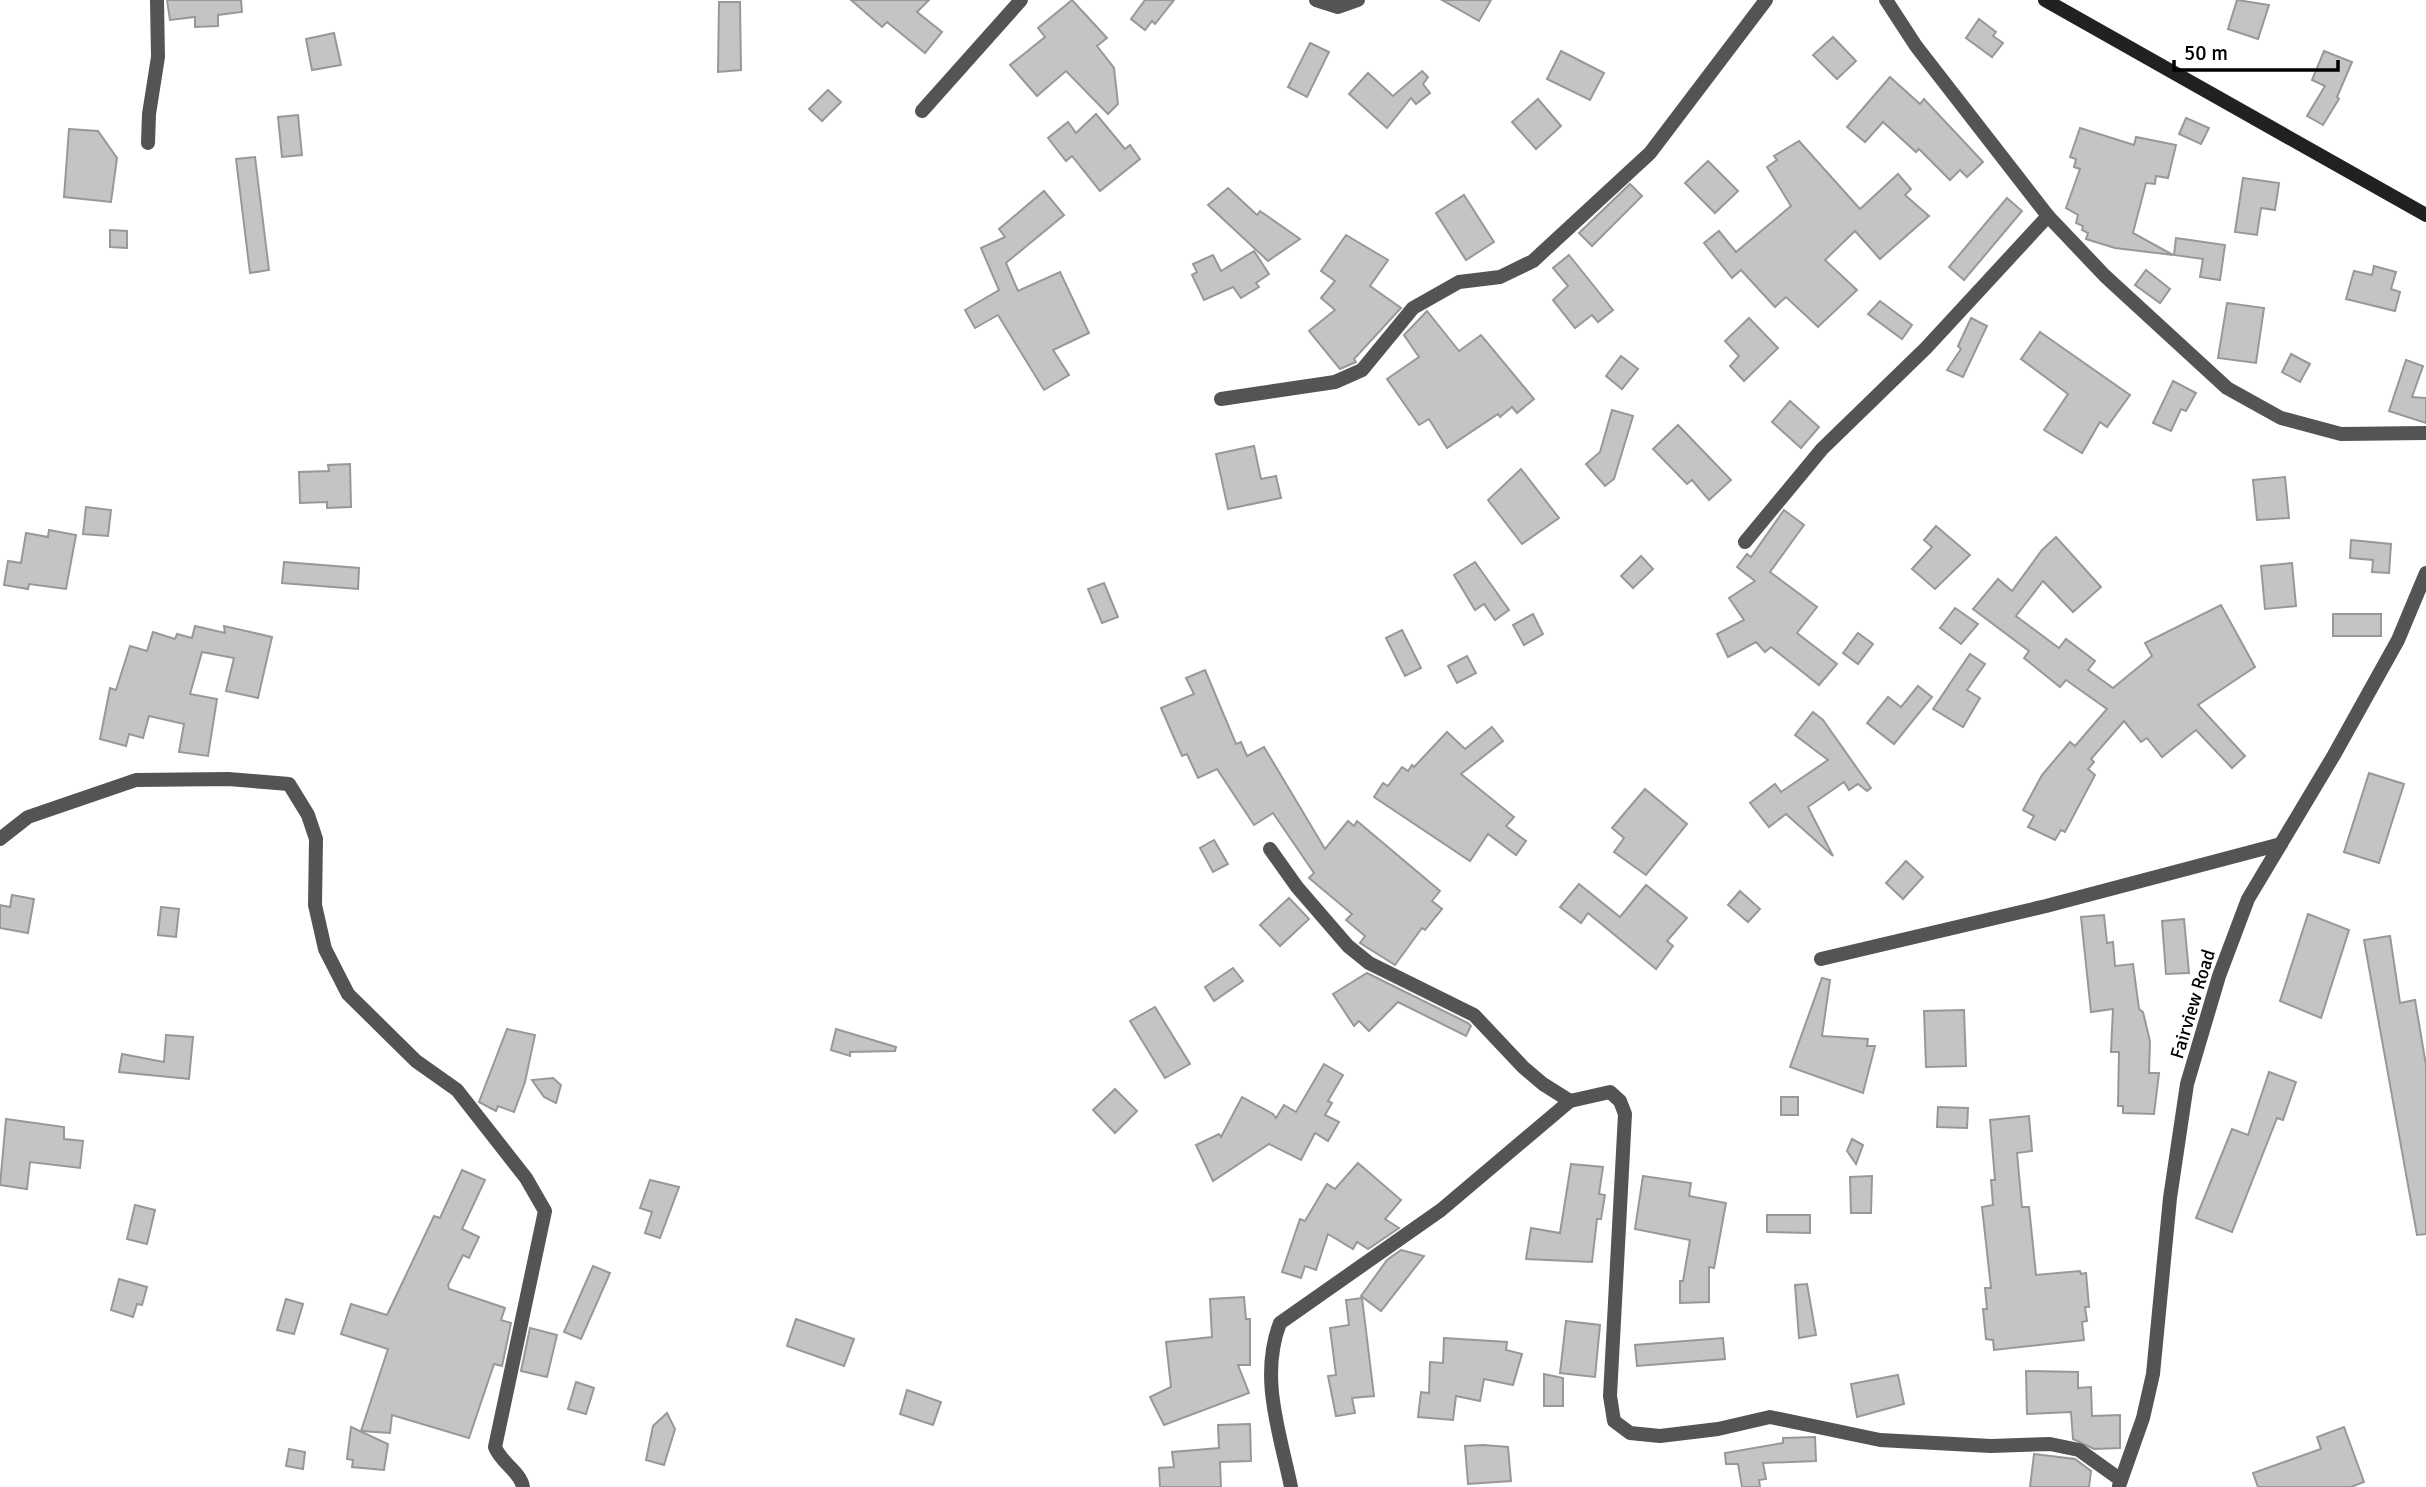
<svg xmlns="http://www.w3.org/2000/svg" width="2426" height="1487" viewBox="0 0 2426 1487" font-family="Signika,sans-serif">
<style>
.building{fill:#c4c4c4;stroke:#989898;stroke-width:2}
.lines{fill:none;stroke-linecap:round;stroke-linejoin:round}
.minor{stroke:#545454;stroke-width:14}
.secondary{stroke:#212121;stroke-width:14}
.labels{text-anchor:middle;stroke-width:5;stroke-linejoin:round;paint-order:stroke}
.street-label{font-size:19px;fill:#000;stroke:#fff}
</style>
<rect width="100%" height="100%" fill="#fff"/>
<!-- building -->
<g class="building">
<polygon points="167,0 241,0 242,12 218,15 218,26 195,27 195,17 170,20"/>
<polygon points="851,0 929,0 917,12 942,32 925,53 887,22 882,27"/>
<polygon points="1072,0 1107,38 1097,46 1114,68 1118,104 1108,114 1066,71 1037,96 1010,65 1045,37 1038,28"/>
<polygon points="1145,0 1174,0 1155,24 1152,21 1145,30 1131,19"/>
<polygon points="1442,0 1491,0 1479,21"/>
<polygon points="2237,0 2269,5 2258,39 2228,29"/>
<polygon points="719,2 740,2 741,70 718,72"/>
<polygon points="1979,19 1996,32 1993,36 2003,43 1992,57 1966,38"/>
<polygon points="334,33 341,65 312,70 306,39"/>
<polygon points="1833,37 1856,61 1837,79 1813,55"/>
<polygon points="1310,43 1329,52 1307,97 1288,87"/>
<polygon points="1561,51 1604,73 1590,100 1547,79"/>
<polygon points="2324,51 2352,62 2337,97 2339,99 2323,125 2307,116 2325,86 2312,80"/>
<polygon points="1422,71 1428,77 1423,84 1430,93 1416,104 1411,98 1387,128 1349,94 1368,73 1393,96"/>
<polygon points="1890,77 1920,104 1924,99 1983,162 1967,177 1960,170 1950,180 1919,149 1916,152 1883,122 1865,142 1847,127"/>
<polygon points="828,90 841,102 822,121 809,109"/>
<polygon points="1538,99 1561,126 1536,149 1512,122"/>
<polygon points="1096,114 1125,149 1130,145 1140,159 1100,191 1072,156 1066,161 1048,138 1068,122 1076,133"/>
<polygon points="298,115 302,155 282,157 278,117"/>
<polygon points="2186,118 2209,128 2201,144 2179,134"/>
<polygon points="2080,128 2134,145 2136,137 2176,145 2168,178 2156,176 2155,184 2146,183 2133,233 2173,255 2115,248 2086,239 2088,233 2082,230 2083,226 2076,223 2078,215 2066,208 2080,169 2074,167 2076,159 2070,157"/>
<polygon points="69,129 98,131 117,158 111,202 64,197"/>
<polygon points="1799,141 1860,209 1898,174 1911,189 1905,195 1929,216 1880,259 1855,231 1825,260 1857,290 1818,327 1786,297 1775,307 1741,270 1732,278 1704,243 1719,231 1736,252 1791,206 1767,167 1777,160 1774,156"/>
<polygon points="255,157 269,270 250,273 236,159"/>
<polygon points="1708,161 1738,191 1715,213 1685,183"/>
<polygon points="2243,178 2279,183 2275,210 2261,208 2257,235 2235,232"/>
<polygon points="1630,184 1642,196 1592,246 1579,233"/>
<polygon points="1228,188 1257,215 1260,211 1300,239 1268,261 1208,205"/>
<polygon points="1044,191 1064,215 1006,263 1018,291 1060,272 1089,333 1053,350 1069,375 1044,390 998,315 975,328 965,310 999,290 981,248 1005,237 999,229"/>
<polygon points="1464,195 1494,242 1466,260 1436,213"/>
<polygon points="2007,198 2022,211 1964,280 1949,267"/>
<polygon points="110,230 127,231 127,248 110,247"/>
<polygon points="1346,235 1388,260 1370,286 1401,308 1354,359 1356,362 1340,369 1309,331 1335,310 1321,298 1335,281 1321,271"/>
<polygon points="2176,238 2225,245 2220,280 2200,277 2203,259 2174,255"/>
<polygon points="1254,251 1269,274 1256,283 1259,287 1241,298 1233,287 1204,300 1192,275 1197,272 1193,264 1213,255 1221,271"/>
<polygon points="1569,255 1613,310 1598,322 1592,315 1575,328 1553,300 1568,286 1553,268"/>
<polygon points="2374,266 2396,272 2391,289 2400,292 2395,311 2346,299 2354,271 2372,275"/>
<polygon points="2146,270 2170,289 2160,303 2135,285"/>
<polygon points="1880,301 1912,325 1902,339 1868,314"/>
<polygon points="2227,303 2264,308 2256,363 2218,358"/>
<polygon points="1427,311 1459,351 1481,335 1534,399 1517,413 1512,407 1500,417 1498,414 1447,448 1429,419 1419,425 1387,379 1419,357 1404,335"/>
<polygon points="1749,318 1778,348 1744,381 1730,366 1739,356 1725,341"/>
<polygon points="1971,318 1987,326 1963,377 1947,370 1961,349 1958,346"/>
<polygon points="2040,332 2130,395 2107,427 2100,422 2082,453 2044,430 2068,394 2021,359"/>
<polygon points="2291,354 2310,364 2300,382 2282,372"/>
<polygon points="1621,356 1638,369 1622,389 1606,376"/>
<polygon points="2406,360 2423,366 2412,397 2426,398 2426,423 2389,411"/>
<polygon points="2173,381 2196,393 2186,411 2181,409 2171,431 2153,423"/>
<polygon points="1790,401 1819,427 1801,448 1772,422"/>
<polygon points="1612,410 1633,416 1614,479 1605,486 1586,464 1600,452"/>
<polygon points="1678,425 1731,480 1709,500 1692,480 1687,484 1653,449"/>
<polygon points="1254,446 1261,479 1276,476 1281,498 1228,509 1216,454"/>
<polygon points="350,464 351,507 327,508 327,502 300,503 299,472 329,471 328,465"/>
<polygon points="1521,469 1559,518 1522,544 1488,500"/>
<polygon points="2285,477 2289,518 2257,520 2253,480"/>
<polygon points="86,507 111,510 108,536 83,534"/>
<polygon points="1784,510 1804,525 1770,572 1817,607 1797,633 1837,664 1819,685 1771,647 1765,652 1756,642 1728,657 1717,634 1744,620 1729,598 1755,581 1737,567 1747,554 1751,557"/>
<polygon points="1936,526 1970,555 1935,589 1912,569 1932,547 1924,540"/>
<polygon points="49,530 76,535 66,589 29,584 28,589 4,585 8,561 21,563 26,533 48,537"/>
<polygon points="2056,537 2101,587 2073,612 2043,581 2016,616 2059,648 2066,639 2095,661 2088,670 2113,688 2152,656 2145,643 2221,605 2255,667 2198,705 2245,756 2232,768 2196,730 2162,757 2147,738 2141,742 2124,721 2091,759 2094,762 2088,769 2095,775 2065,832 2061,830 2055,840 2028,827 2034,816 2023,810 2042,775 2070,742 2075,746 2107,709 2066,680 2060,687 2024,658 2029,651 1973,609 1998,579 2012,591 2042,550"/>
<polygon points="2351,540 2391,544 2389,573 2372,572 2373,560 2350,558"/>
<polygon points="1641,556 1653,569 1633,588 1621,576"/>
<polygon points="284,562 359,568 358,589 282,583"/>
<polygon points="1475,562 1509,610 1495,620 1484,604 1475,610 1454,575"/>
<polygon points="2292,563 2296,606 2265,609 2261,566"/>
<polygon points="1104,583 1118,617 1102,623 1088,589"/>
<polygon points="1955,608 1978,624 1961,644 1940,628"/>
<polygon points="1533,614 1543,634 1524,645 1513,625"/>
<rect x="2333" y="614" width="48" height="22"/>
<polygon points="195,626 225,633 224,626 272,637 258,698 226,691 234,658 202,652 190,694 217,699 208,756 179,752 184,724 149,716 143,738 129,734 126,746 100,739 110,688 116,690 130,646 147,651 153,632 175,639 177,634 192,638"/>
<polygon points="1402,630 1421,668 1405,676 1386,638"/>
<polygon points="1858,633 1873,644 1858,664 1843,653"/>
<polygon points="1970,654 1985,664 1967,690 1980,698 1963,727 1933,709"/>
<polygon points="1467,656 1476,673 1457,683 1448,666"/>
<polygon points="1205,670 1236,744 1241,742 1247,756 1264,747 1325,849 1348,821 1354,826 1357,821 1440,891 1432,901 1442,909 1425,930 1422,928 1395,965 1360,943 1365,936 1346,920 1352,914 1309,878 1314,873 1273,813 1254,825 1217,769 1198,778 1187,754 1182,756 1161,708 1194,694 1186,678"/>
<polygon points="1918,686 1932,697 1894,744 1867,723 1888,697 1901,707"/>
<polygon points="1813,712 1823,720 1871,788 1867,791 1858,784 1849,790 1844,782 1808,807 1833,856 1786,814 1769,827 1750,803 1775,784 1781,792 1828,760 1795,735"/>
<polygon points="1492,727 1503,741 1461,774 1514,817 1506,826 1526,841 1516,855 1488,834 1470,861 1374,797 1383,783 1388,786 1402,767 1408,771 1412,765 1414,767 1447,732 1465,749"/>
<polygon points="2369,773 2404,784 2379,863 2344,852"/>
<polygon points="1645,789 1687,824 1646,875 1614,852 1624,838 1612,828"/>
<polygon points="1214,840 1228,864 1213,872 1200,848"/>
<polygon points="1906,861 1923,877 1903,899 1886,883"/>
<polygon points="1579,884 1620,917 1646,885 1687,918 1667,941 1673,946 1656,969 1588,913 1581,923 1560,907"/>
<polygon points="1740,891 1760,909 1748,922 1728,905"/>
<polygon points="12,895 34,899 28,933 0,928 0,905 10,907"/>
<polygon points="1289,898 1309,919 1280,946 1260,925"/>
<polygon points="161,907 179,909 176,937 158,935"/>
<polygon points="2308,914 2349,930 2321,1018 2280,1001"/>
<polygon points="2104,915 2107,943 2113,942 2115,966 2133,964 2139,1009 2143,1012 2150,1041 2149,1073 2159,1073 2154,1114 2123,1113 2123,1106 2118,1106 2119,1052 2111,1052 2113,1009 2091,1012 2081,917"/>
<polygon points="2184,919 2189,973 2166,974 2162,921"/>
<polygon points="2390,936 2400,1003 2415,1000 2426,1065 2426,1234 2417,1235 2364,940"/>
<polygon points="1233,968 1243,981 1214,1001 1205,987"/>
<polygon points="1367,973 1468,1023 1471,1026 1466,1036 1398,1002 1369,1031 1359,1021 1354,1026 1333,994"/>
<polygon points="1822,978 1830,980 1822,1036 1868,1039 1867,1046 1875,1046 1863,1093 1790,1067"/>
<polygon points="1155,1007 1190,1064 1165,1078 1130,1021"/>
<polygon points="1964,1010 1966,1066 1926,1067 1924,1011"/>
<polygon points="507,1029 535,1035 525,1082 514,1112 498,1106 496,1111 479,1102"/>
<polygon points="836,1029 896,1047 895,1051 850,1052 850,1056 831,1050"/>
<polygon points="166,1035 193,1037 189,1079 119,1072 122,1054 164,1062"/>
<polygon points="1324,1064 1343,1075 1328,1101 1332,1103 1325,1115 1339,1122 1328,1141 1315,1133 1301,1160 1269,1144 1213,1181 1196,1145 1219,1134 1221,1137 1242,1097 1273,1114 1276,1118 1284,1105 1296,1112"/>
<polygon points="2269,1072 2296,1082 2283,1120 2277,1118 2232,1232 2196,1218 2232,1129 2248,1135"/>
<polygon points="553,1078 561,1085 556,1103 544,1097 532,1080"/>
<polygon points="1115,1089 1137,1111 1115,1133 1093,1110"/>
<rect x="1781" y="1097" width="17" height="18"/>
<polygon points="1938,1107 1968,1108 1967,1128 1937,1127"/>
<polygon points="2029,1116 2032,1151 2017,1153 2022,1207 2029,1207 2036,1275 2080,1271 2081,1274 2086,1273 2089,1307 2085,1307 2087,1321 2082,1322 2084,1340 1994,1350 1993,1340 1986,1339 1983,1309 1987,1309 1985,1288 1991,1288 1982,1207 1993,1205 1991,1180 1995,1180 1990,1120"/>
<polygon points="6,1119 64,1127 64,1139 83,1141 80,1168 30,1162 27,1189 0,1185"/>
<polygon points="1852,1139 1863,1145 1856,1164 1847,1151"/>
<polygon points="1358,1163 1401,1200 1385,1219 1399,1228 1368,1249 1357,1242 1353,1249 1328,1234 1316,1270 1305,1266 1301,1278 1282,1272 1300,1219 1305,1221 1327,1184 1335,1189"/>
<polygon points="1571,1164 1603,1167 1599,1194 1605,1195 1601,1219 1597,1219 1592,1262 1526,1259 1531,1228 1560,1233"/>
<polygon points="462,1170 485,1180 462,1229 479,1237 469,1258 463,1255 448,1285 449,1289 505,1308 501,1320 511,1323 502,1366 494,1364 469,1438 392,1415 390,1433 361,1431 388,1349 341,1334 351,1304 387,1315 434,1216 440,1218"/>
<polygon points="1643,1176 1691,1183 1689,1196 1726,1203 1714,1268 1709,1267 1709,1302 1680,1303 1680,1281 1683,1281 1690,1240 1635,1229"/>
<polygon points="1872,1176 1871,1213 1851,1213 1850,1177"/>
<polygon points="650,1180 679,1187 660,1238 645,1233 652,1212 640,1208"/>
<polygon points="135,1205 155,1210 147,1244 127,1239"/>
<polygon points="1767,1215 1810,1215 1810,1233 1767,1232"/>
<polygon points="1401,1250 1424,1256 1381,1311 1361,1296 1387,1260"/>
<polygon points="593,1266 610,1273 581,1339 564,1332"/>
<polygon points="119,1279 147,1287 142,1305 137,1304 133,1317 111,1310"/>
<polygon points="1807,1284 1816,1335 1799,1338 1795,1285"/>
<polygon points="1244,1297 1246,1319 1250,1319 1250,1365 1238,1365 1249,1393 1164,1425 1150,1397 1171,1387 1166,1342 1212,1337 1210,1299"/>
<polygon points="1362,1298 1374,1396 1352,1398 1355,1413 1336,1416 1328,1376 1336,1375 1330,1328 1349,1325 1346,1300"/>
<polygon points="286,1299 303,1304 294,1334 277,1330"/>
<polygon points="796,1319 854,1339 844,1366 787,1346"/>
<polygon points="1566,1321 1600,1325 1595,1377 1560,1373"/>
<polygon points="530,1328 557,1335 547,1377 521,1371"/>
<polygon points="1444,1338 1507,1342 1506,1350 1522,1354 1513,1385 1484,1379 1480,1401 1456,1396 1453,1420 1418,1417 1421,1392 1429,1393 1430,1362 1443,1363"/>
<polygon points="1723,1338 1725,1359 1637,1366 1635,1345"/>
<polygon points="2026,1371 2078,1372 2078,1388 2091,1387 2092,1416 2120,1415 2120,1448 2094,1449 2073,1439 2071,1412 2027,1414"/>
<polygon points="1544,1374 1563,1378 1563,1406 1544,1406"/>
<polygon points="1898,1375 1904,1404 1857,1417 1851,1384"/>
<polygon points="576,1382 594,1388 586,1414 568,1409"/>
<polygon points="907,1390 941,1402 933,1425 900,1414"/>
<polygon points="667,1413 675,1429 664,1465 646,1460 653,1426"/>
<polygon points="1250,1424 1251,1461 1220,1462 1221,1487 1160,1487 1159,1468 1174,1467 1172,1452 1219,1448 1218,1425"/>
<polygon points="351,1427 388,1444 384,1470 352,1467 353,1460 347,1459"/>
<polygon points="2344,1427 2364,1482 2351,1487 2258,1487 2253,1473 2321,1449 2317,1437"/>
<polygon points="1815,1437 1816,1461 1763,1463 1766,1479 1759,1480 1760,1487 1742,1487 1738,1464 1726,1464 1725,1453 1783,1443 1783,1438"/>
<polygon points="1483,1445 1508,1447 1511,1481 1468,1484 1465,1446"/>
<polygon points="289,1449 305,1452 303,1469 286,1466"/>
<polygon points="2034,1454 2075,1459 2091,1471 2089,1487 2030,1487"/>
</g>
<g class="lines">
<!-- minor -->
<g class="minor">
<polyline points="1316,0 1338,7 1358,0"/>
<polyline points="1886,0 1916,46 2048,216 2105,276 2227,388 2281,418 2341,434 2426,433"/>
<polyline points="922,111 1021,0"/>
<polyline points="148,143 149,114 158,57 157,0"/>
<polyline points="1221,399 1335,382 1362,370 1413,308 1459,282 1500,277 1533,261 1650,153 1766,0"/>
<polyline points="1745,542 1822,449 1926,348 2048,216"/>
<path d="M0 839 28 817 136 780 228 779 289 784 308 815 316 839 315 905 325 949 348 994 416 1061 457 1090 526 1178 545 1211 495 1447C501 1463 520 1471 523 1487"/>
<polyline points="1270,849 1297,887 1348,946 1369,963 1474,1015 1523,1067 1543,1084 1570,1101"/>
<polyline points="1821,959 2046,906 2281,844"/>
<polyline points="2119,1486 2143,1418 2153,1374 2170,1198 2187,1084 2219,976 2248,899 2334,755 2398,640 2426,573"/>
<path d="M1291 1487C1280 1433 1259 1377 1280 1323L1441 1210 1570 1101 1610 1092 1620 1101 1625 1114 1610 1396 1614 1421 1630 1433 1660 1436 1718 1429 1770 1417 1880 1440 1991 1446 2050 1444 2079 1450 2121 1480"/>
</g>
<!-- secondary -->
<polyline class="secondary" points="2045,0 2426,215"/>
</g>
<g class="labels">
<!-- street labels -->
<g class="street-label">
<text transform="translate(2192 1004) rotate(-73)" y="7">Fairview Road</text>
</g>
</g>
<!-- scale -->
<path d="M2174 60v10h164v-10" fill="none" stroke="#000000" stroke-width="3.5"/>
<text x="2184" y="60" font-size="21" fill="#000000" stroke="#ffffff" stroke-width="5" paint-order="stroke">50 m</text>
</svg>
